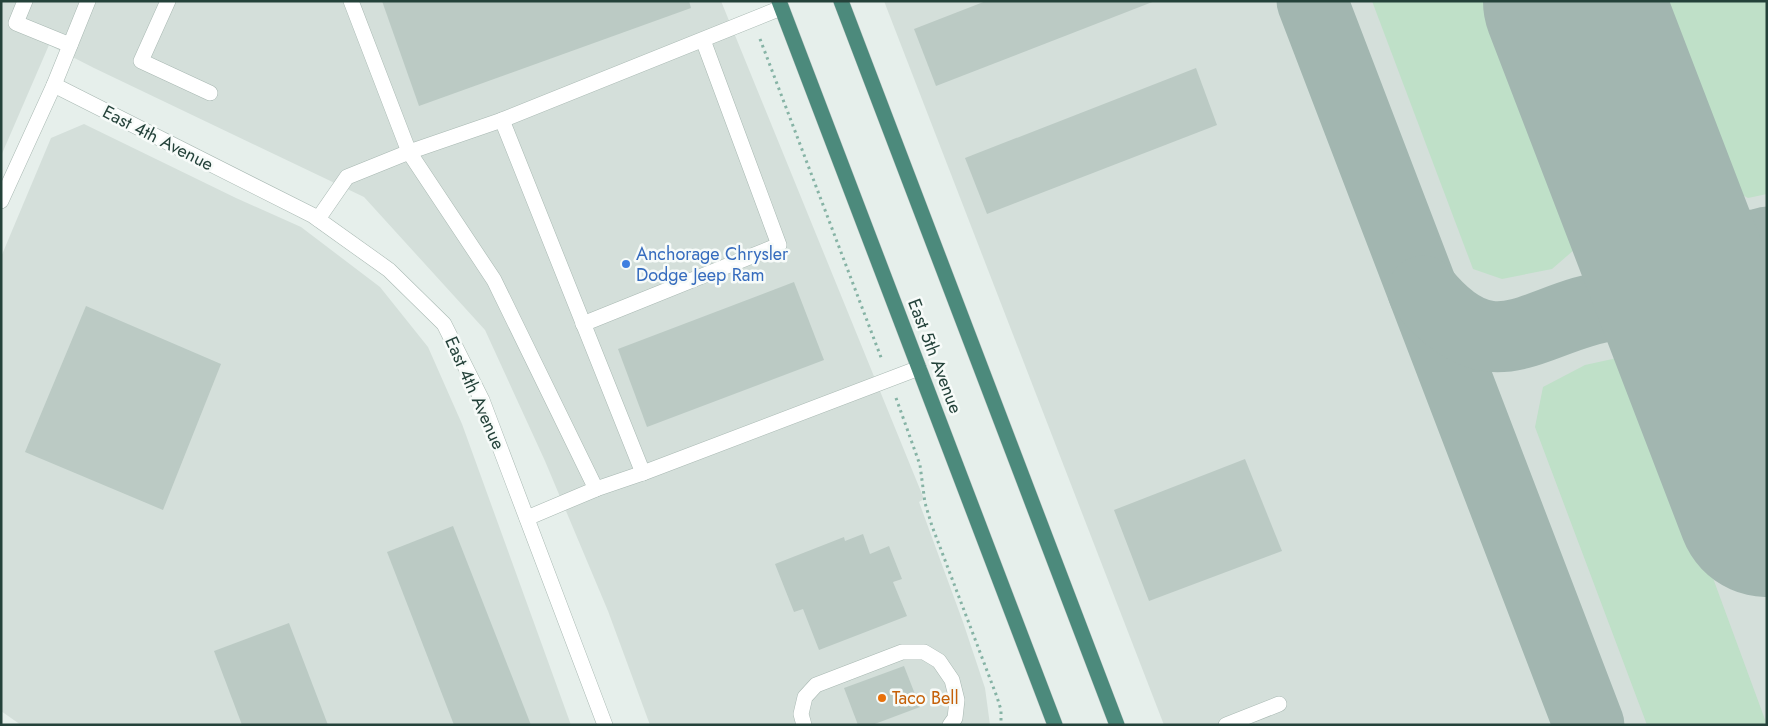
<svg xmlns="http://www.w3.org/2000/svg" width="1768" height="726" viewBox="0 0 1768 726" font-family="Jost,sans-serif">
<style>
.built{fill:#d4dfda}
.green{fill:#bfe0c8}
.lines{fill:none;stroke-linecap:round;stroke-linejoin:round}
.taxiway{stroke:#a2b6b0;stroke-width:71}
.runway{stroke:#a2b6b0;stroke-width:180}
.building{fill:#bbcac4}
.service-casing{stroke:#a8b8b2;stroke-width:16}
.minor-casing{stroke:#a8b8b2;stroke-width:16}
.trunk-casing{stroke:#c2cac8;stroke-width:16}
.path{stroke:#86b3a5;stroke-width:3;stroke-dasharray:2.5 4;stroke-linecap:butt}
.service{stroke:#fff;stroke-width:15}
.minor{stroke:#fff;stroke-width:15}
.trunk{stroke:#4c8a7c;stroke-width:15}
.shop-dot{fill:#3f7fe0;stroke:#f7fbf9;stroke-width:2}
.food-dot{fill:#e8710a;stroke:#f7fbf9;stroke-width:2}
.labels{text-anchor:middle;stroke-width:5;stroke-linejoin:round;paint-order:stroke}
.street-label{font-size:18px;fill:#24423a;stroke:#f7fbf9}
.shop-label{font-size:18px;fill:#366cbe;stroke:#f7fbf9;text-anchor:start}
.food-label{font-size:18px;fill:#c56008;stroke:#f7fbf9;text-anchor:start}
</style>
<rect width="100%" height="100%" fill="#e6efeb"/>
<!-- built -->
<g class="built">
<polygon points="1,1 721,1 924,499 919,502 963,622 985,688 990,725 650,725 608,611 545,461 485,330 364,197 94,68 49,45 1,156"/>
<polygon points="884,1 1767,1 1767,725 1164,725"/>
<polygon points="84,124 236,198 301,227 380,287 428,347 462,424 571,725 21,725 1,711 1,257 51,138"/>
</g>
<!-- green -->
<g class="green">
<polygon points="1372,1 1495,1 1579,212 1582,243 1552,269 1502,279 1473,269"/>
<polygon points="1648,1 1767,1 1767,194 1748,198 1714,180"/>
<polygon points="1617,358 1638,374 1767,725 1647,725 1535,427 1543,387 1585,365"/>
</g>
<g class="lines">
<!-- taxiway -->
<g class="taxiway">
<polyline points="1312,1 1589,725"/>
<path d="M1646 191C1679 235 1705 253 1762 244"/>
<path d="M1423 291C1496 380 1535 313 1618 305 1635 303 1655 307 1669 317 1688 331 1701 353 1715 372"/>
<path d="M1715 372C1713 356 1709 339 1710 323 1711 289 1735 255 1767 242"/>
</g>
<!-- runway -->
<polyline class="runway" points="1573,1 1767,507"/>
</g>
<!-- building -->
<g class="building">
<polygon points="382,1 689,1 691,8 419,106"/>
<polygon points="986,1 1155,1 936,86 914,29"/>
<polygon points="1196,68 1217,125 987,214 965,158"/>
<polygon points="794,282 824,360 647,427 618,349"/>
<polygon points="86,306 221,364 163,510 25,452"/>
<polygon points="1245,459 1282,551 1149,601 1114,510"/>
<polygon points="453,526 531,725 454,725 387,552"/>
<polygon points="863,534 870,554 889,546 902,579 893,582 907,616 819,650 803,609 794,612 775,564 844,537 845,541"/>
<polygon points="289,623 328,725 242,725 214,651"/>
<polygon points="904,666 920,707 872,725 858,725 844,688"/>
</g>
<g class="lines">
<!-- service casing -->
<g class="service-casing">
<g id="service">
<polyline points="25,1 16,23 70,45"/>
<polyline points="168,1 141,61 210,93"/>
<polyline points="351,1 409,152 502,120 781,8"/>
<polyline points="502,120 643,473"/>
<polyline points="318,219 347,177 409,152 494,280 596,489"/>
<polyline points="583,324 779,245 703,40"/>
<polyline points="527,518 596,489 643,473 919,368"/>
<polyline points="804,725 801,714 805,697 816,685 902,652 924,652 939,661 952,680 957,700 955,718 950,725"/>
<polyline points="1226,725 1279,704"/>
</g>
</g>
<!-- minor casing -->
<g class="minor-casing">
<g id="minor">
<polyline points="54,85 312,215 389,270 444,324 482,400 605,725"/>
<polyline points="1,201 54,85 88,1"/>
</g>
</g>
<!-- trunk casing -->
<g class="trunk-casing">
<g id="trunk">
<polyline points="779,1 1055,725"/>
<polyline points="841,1 1117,725"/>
</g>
</g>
<!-- path -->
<g class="path">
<polyline points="760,39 882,360"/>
<polyline points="896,398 920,465 925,503 932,526 997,697 1001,710 1001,725"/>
</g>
<!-- service -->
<use href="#service" class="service"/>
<!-- minor -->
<use href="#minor" class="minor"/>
<!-- trunk -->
<use href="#trunk" class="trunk"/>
</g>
<!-- markers -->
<circle class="shop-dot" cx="626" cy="264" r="5"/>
<circle class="food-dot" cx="882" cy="698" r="5"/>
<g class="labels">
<!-- street labels -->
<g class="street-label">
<text transform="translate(158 138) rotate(27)" y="6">East 4th Avenue</text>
<text transform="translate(935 356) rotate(69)" y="6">East 5th Avenue</text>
<text transform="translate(475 393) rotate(66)" y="6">East 4th Avenue</text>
</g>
<!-- shop labels -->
<g class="shop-label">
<text x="636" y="260">Anchorage Chrysler<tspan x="636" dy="21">Dodge Jeep Ram</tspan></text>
</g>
<!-- food labels -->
<g class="food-label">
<text x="892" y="704">Taco Bell</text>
</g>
</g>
<!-- border -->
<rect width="1768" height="726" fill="none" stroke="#24423a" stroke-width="5"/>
</svg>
